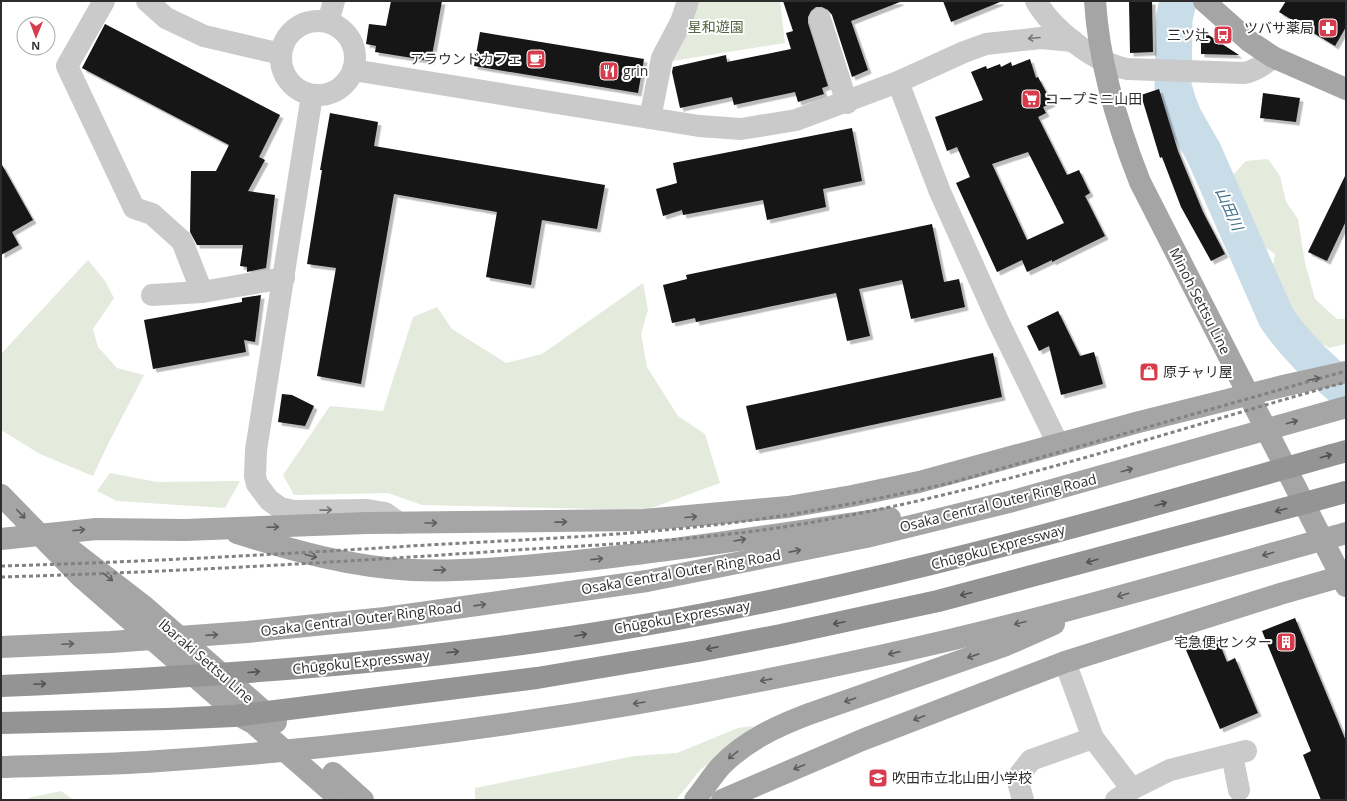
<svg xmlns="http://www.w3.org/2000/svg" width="1347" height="801" viewBox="0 0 1347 801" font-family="'Open Sans','Noto Sans JP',sans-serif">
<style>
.green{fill:#e4eadc}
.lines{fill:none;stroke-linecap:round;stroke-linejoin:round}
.river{stroke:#c9dde8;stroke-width:37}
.building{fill:#141414;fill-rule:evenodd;filter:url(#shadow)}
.minor{stroke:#cacaca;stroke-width:22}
.major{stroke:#a5a5a5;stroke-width:22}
.highway{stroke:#949494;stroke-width:22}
.rail{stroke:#828282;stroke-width:3;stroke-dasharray:4 3;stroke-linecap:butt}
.oneway{stroke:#747474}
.oneway2{stroke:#5d5d5d}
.oneway3{stroke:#515151}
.labels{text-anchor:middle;stroke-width:4;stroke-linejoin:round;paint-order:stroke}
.park-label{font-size:14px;fill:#52653e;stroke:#fff}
.poi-label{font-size:14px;fill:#2d2d2d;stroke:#fff;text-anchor:end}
.street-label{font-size:14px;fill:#2d2d2d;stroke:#fff}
.water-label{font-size:15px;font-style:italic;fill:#426f89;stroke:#fff}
</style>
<defs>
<filter id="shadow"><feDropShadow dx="3.5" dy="3.5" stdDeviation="0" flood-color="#0004"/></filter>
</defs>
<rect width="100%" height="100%" fill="#fff"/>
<!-- green -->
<g class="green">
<polygon points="697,1 780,1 785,43 666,62"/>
<polygon points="1268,159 1280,176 1286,202 1298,219 1305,263 1315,299 1337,319 1346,319 1346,344 1329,348 1310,336 1286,310 1273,267 1275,254 1249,237 1241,218 1245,208 1229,179 1246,161"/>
<polygon points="88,260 105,281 114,298 93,329 98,347 117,368 144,375 107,446 93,476 40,454 1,430 1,354"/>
<polygon points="643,283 648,310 641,334 647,367 678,416 705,434 720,483 646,510 422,505 388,493 294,495 283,475 330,406 383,411 413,317 437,307 452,329 506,363 542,354"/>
<polygon points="110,473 157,482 240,481 225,508 117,501 97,491"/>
<polygon points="754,726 736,745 701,769 676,800 475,800 475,788 634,756 677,753 738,728"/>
<polygon points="61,791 74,800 29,800 28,798"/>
</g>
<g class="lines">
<!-- river -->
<path class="river" d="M1178 1 1174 19 1173 86 1178 103 1183 116 1204 153 1276 317C1295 346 1320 368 1346 391"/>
</g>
<!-- building -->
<g class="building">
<polygon points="391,1 442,1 431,61 375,52 376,46 366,44 369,24 386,26"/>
<polygon points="783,1 900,1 900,2 851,21 868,70 852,77 832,15 828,10 822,7 816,7 811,11 808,17 808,23 828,86 822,88 824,94 798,102 795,92 734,105 732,97 680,108 672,72 673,67 726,55 727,62 791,49 786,33 793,31"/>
<polygon points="943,1 1000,1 1000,2 951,22"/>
<polygon points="1129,1 1152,1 1153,52 1130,53"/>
<polygon points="1286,1 1346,1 1346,27 1335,46 1279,12"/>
<polygon points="105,24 280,115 259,157 265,160 248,191 275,195 266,268 247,272 247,267 240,266 243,245 197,245 190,232 191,171 216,171 229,145 82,68"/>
<polygon points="1201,30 1239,55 1201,54"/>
<polygon points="480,32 644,59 638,93 474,66"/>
<path d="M1030 59 1036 78 1038 77 1052 103 1043 107 1046 113 1038 117 1067 175 1079 170 1090 193 1085 196 1105 236 1052 262V260L1027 272 1022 260 997 272 956 183 970 177 957 147 947 151 935 117 983 100 971 72 986 66 987 69 1000 64 1001 67 1011 62 1012 66ZM1028 152 1064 223 1027 240 992 164Z"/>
<polygon points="1159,89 1178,151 1203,212 1225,254 1211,261 1181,207 1162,157 1160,158 1141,95"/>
<polygon points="1263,93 1300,98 1296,122 1260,118"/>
<polygon points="330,113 378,122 374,146 605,185 597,229 542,220 531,285 486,277 497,212 394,194 361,384 317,376 336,268 307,264 322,170 320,170"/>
<polygon points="852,128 862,181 823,189 826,207 767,220 763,200 683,215 682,210 663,216 656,189 677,183 673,163"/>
<polygon points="1,163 33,220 12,232 19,245 1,255"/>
<polygon points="1346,174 1346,221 1327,261 1308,252"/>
<polygon points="932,224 944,282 959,279 965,307 911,319 902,280 859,289 870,336 847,341 836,293 696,322 695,318 672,323 663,285 687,279 686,275"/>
<polygon points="261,295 255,342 244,340 246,352 153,369 144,320 242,302 242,298"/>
<polygon points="1058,311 1080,356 1094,352 1103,384 1061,395 1049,346 1039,351 1027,326"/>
<polygon points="993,353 1002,397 756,450 746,406"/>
<polygon points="282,394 292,395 314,406 305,426 278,422"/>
<polygon points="1295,618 1346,741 1346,800 1321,800 1303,755 1311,751 1262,631"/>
<polygon points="1217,637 1227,662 1235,658 1258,713 1220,729 1186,650"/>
</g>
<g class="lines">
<!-- minor -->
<g class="minor">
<polyline points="104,1 67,66 134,208 152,214 182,241 202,292"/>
<polyline points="147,1 166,18 204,36 281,54"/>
<path d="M1036 1C1052 29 1095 63 1127 69L1245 73C1256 70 1264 65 1273 57"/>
<polyline points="820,19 847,103"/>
<circle cx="318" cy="58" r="37"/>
<polyline points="328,22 334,1"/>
<polyline points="353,70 699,126 741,129 796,120 898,82 964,52 986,44 1041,38 1073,41"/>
<polyline points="898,82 940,192 998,321 1058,444"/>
<polyline points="312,95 256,450 255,476 257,484 269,500 280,508 294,511 367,510 385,513 399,523"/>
<polyline points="650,118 662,58 681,22 688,1"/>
<polyline points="152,295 202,292 284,278"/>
<polyline points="1065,662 1093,738 1132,789"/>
<polyline points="1232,755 1239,790"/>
<polyline points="1023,800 1017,778 1031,760 1093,738"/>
<polyline points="1116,800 1132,789 1170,770 1246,751"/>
</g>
<!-- major -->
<g class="major">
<path d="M1095 1C1099 64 1117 124 1140 182L1346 586"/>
<polyline points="1204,1 1249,41 1273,57 1346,89"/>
<polyline points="1,495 81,577 240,716 253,723 341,800"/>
<path d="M237 533C294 551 351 567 412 570 464 572 516 567 568 562 676 551 783 533 890 518"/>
<polyline points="1,539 96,529 185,530 367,523 644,520 788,507 852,496 919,482 1139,422 1283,386 1346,372"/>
<polyline points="66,546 145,607 276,722"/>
<polyline points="1,647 111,642 247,632 385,618 647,581 866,537 1013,501 1346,407"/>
<path d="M1 767C54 765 107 765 159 761 401 745 643 708 880 656 1037 622 1191 576 1346 533"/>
<polyline points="333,773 363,800"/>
<path d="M695 800C704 789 712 776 721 766 745 741 777 726 809 714L1006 645 1054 624"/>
<polyline points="722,800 862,740 1065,662 1280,594 1346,575"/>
</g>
<!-- highway -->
<g class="highway">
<path d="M1 686C180 678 359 667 536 642 811 604 1079 527 1346 451"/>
<polyline points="1,723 167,719 234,716 537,678 698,651 781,635 938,601 1346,492"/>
</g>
<!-- rail -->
<g class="rail">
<path d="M1 566C143 562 285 554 427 545 520 540 613 536 705 526 788 517 869 501 950 483L1346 371"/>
<path d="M1 577C173 572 344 562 515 550 611 544 707 540 802 524 987 493 1166 432 1346 382"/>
</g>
</g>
<!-- one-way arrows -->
<defs><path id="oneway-shaft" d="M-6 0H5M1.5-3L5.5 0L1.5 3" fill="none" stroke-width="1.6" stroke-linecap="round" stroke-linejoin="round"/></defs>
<g class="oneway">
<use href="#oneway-shaft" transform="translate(1034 38) rotate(175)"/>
<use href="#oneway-shaft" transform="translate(326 510) rotate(-1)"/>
</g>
<g class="oneway2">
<use href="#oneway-shaft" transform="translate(1314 379) rotate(-12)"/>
<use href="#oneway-shaft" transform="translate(1292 422) rotate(-16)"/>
<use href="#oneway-shaft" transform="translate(1127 470) rotate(-16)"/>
<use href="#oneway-shaft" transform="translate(21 514) rotate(46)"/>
<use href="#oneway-shaft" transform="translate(691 517) rotate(-5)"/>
<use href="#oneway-shaft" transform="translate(561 522) rotate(-1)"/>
<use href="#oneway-shaft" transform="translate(431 523)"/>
<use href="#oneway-shaft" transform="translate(273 527) rotate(-2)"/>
<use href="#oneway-shaft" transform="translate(79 530) rotate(-6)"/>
<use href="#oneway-shaft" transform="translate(740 540) rotate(-10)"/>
<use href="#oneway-shaft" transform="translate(795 551) rotate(-11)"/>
<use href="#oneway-shaft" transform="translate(1268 554) rotate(164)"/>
<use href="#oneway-shaft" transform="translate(311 556) rotate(14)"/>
<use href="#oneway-shaft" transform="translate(597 559) rotate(-6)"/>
<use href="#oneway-shaft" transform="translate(440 570) rotate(-1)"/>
<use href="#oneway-shaft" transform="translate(108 577) rotate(38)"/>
<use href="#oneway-shaft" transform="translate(1123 595) rotate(163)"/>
<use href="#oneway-shaft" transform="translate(480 605) rotate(-8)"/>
<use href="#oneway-shaft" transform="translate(1020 623) rotate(166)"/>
<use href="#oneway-shaft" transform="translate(212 635) rotate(-4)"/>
<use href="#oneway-shaft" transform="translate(68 644) rotate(-3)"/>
<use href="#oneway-shaft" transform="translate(894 653) rotate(167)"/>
<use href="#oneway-shaft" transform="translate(973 656) rotate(161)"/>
<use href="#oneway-shaft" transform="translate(766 680) rotate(169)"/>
<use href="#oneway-shaft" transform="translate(850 700) rotate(161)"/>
<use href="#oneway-shaft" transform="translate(639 703) rotate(171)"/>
<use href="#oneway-shaft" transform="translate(919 718) rotate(159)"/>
<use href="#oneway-shaft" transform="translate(733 755) rotate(142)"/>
<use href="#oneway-shaft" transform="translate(799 767) rotate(157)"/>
</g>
<g class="oneway3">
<use href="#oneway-shaft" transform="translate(1326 456) rotate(-16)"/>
<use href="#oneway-shaft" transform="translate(1161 504) rotate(-16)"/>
<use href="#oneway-shaft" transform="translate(1281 510) rotate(165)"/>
<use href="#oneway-shaft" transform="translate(1092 561) rotate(164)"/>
<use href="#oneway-shaft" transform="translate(966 594) rotate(166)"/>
<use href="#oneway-shaft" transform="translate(839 623) rotate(168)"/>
<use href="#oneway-shaft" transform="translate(581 635) rotate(-10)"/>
<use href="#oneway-shaft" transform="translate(712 648) rotate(169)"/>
<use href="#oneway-shaft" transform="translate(453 652) rotate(-6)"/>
<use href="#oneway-shaft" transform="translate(254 672) rotate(-5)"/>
<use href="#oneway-shaft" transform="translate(40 684) rotate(-3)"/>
</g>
<!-- icons -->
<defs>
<g id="pharmacy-square" transform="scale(1)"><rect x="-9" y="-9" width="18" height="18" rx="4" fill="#d73c4c" stroke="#fff"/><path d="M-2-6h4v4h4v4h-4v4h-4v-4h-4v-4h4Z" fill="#fff"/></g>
<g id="bus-square" transform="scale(1)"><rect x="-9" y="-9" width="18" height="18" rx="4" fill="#d73c4c" stroke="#fff"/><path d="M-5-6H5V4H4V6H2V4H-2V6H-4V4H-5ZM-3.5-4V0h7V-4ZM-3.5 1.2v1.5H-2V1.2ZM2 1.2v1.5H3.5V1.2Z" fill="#fff"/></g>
<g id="cafe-square" transform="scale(1)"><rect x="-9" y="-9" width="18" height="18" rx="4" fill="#d73c4c" stroke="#fff"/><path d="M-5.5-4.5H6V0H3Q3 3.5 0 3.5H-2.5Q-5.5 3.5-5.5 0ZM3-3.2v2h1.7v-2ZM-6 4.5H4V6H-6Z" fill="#fff"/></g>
<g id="restaurant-square" transform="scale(1)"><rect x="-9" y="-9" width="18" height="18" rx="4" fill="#d73c4c" stroke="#fff"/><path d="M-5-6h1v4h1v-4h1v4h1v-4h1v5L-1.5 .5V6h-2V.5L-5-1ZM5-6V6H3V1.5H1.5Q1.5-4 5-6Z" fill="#fff"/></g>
<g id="supermarket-square" transform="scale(1)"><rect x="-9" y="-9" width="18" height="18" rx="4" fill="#d73c4c" stroke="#fff"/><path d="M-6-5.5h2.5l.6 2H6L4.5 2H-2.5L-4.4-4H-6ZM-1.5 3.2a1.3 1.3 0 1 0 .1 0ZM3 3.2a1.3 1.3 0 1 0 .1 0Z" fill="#fff"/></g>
<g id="shop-square" transform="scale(1)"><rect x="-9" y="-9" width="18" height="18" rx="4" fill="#d73c4c" stroke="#fff"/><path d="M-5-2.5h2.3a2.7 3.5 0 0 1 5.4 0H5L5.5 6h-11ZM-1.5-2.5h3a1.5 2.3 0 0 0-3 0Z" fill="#fff"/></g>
<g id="building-square" transform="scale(1)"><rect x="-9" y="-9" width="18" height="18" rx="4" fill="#d73c4c" stroke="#fff"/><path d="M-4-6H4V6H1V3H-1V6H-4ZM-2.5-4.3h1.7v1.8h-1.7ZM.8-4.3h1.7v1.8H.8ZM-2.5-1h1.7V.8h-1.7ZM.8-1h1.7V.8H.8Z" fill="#fff"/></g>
<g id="school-square" transform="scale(1)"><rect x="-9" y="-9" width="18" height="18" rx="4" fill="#d73c4c" stroke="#fff"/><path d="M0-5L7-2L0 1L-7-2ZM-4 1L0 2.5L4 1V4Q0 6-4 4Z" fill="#fff"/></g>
</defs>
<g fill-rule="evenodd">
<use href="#pharmacy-square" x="1328" y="28"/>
<use href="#bus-square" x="1223" y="35"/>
<use href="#cafe-square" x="536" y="59"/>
<use href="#restaurant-square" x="609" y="71"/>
<use href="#supermarket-square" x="1031" y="99"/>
<use href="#shop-square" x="1149" y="372"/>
<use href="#building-square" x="1286" y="642"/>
<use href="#school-square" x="878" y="778"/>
</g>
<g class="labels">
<!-- park labels -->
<g class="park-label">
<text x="716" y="32">星和遊園</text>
</g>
<!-- poi labels -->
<g class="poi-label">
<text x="1314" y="33">ツバサ薬局</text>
<text x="1209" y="40">三ツ辻</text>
<text x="522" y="64">アラウンドカフェ</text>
<text x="623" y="76" text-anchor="start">grin</text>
<text x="1045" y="104" text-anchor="start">コープミニ山田</text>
<text x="1163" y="377" text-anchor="start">原チャリ屋</text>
<text x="1272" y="647">宅急便センター</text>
<text x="892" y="783" text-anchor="start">吹田市立北山田小学校</text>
</g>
<!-- street labels -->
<g class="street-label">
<text transform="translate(1200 301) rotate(63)" y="5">Minoh Settsu Line</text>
<text transform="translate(998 503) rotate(-14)" y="5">Osaka Central Outer Ring Road</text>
<text transform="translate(998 547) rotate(-15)" y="5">Chūgoku Expressway</text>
<text transform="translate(681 572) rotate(-10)" y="5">Osaka Central Outer Ring Road</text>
<text transform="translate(682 617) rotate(-10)" y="5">Chūgoku Expressway</text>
<text transform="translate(361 619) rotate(-7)" y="5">Osaka Central Outer Ring Road</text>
<text transform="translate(206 661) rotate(41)" y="5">Ibaraki Settsu Line</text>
<text transform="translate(361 662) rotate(-6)" y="5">Chūgoku Expressway</text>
</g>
<!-- water labels -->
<g class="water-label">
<text transform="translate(1229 209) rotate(66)" y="5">山田川</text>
</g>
</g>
<!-- border -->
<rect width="1347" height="801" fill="none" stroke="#2d2d2d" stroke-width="4"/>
<!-- north arrow -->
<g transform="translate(36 36) rotate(181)"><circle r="19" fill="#ffffff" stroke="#ababab"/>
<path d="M0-3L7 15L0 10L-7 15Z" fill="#d73c4c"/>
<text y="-6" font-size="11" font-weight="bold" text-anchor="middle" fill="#2d2d2d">N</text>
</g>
</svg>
